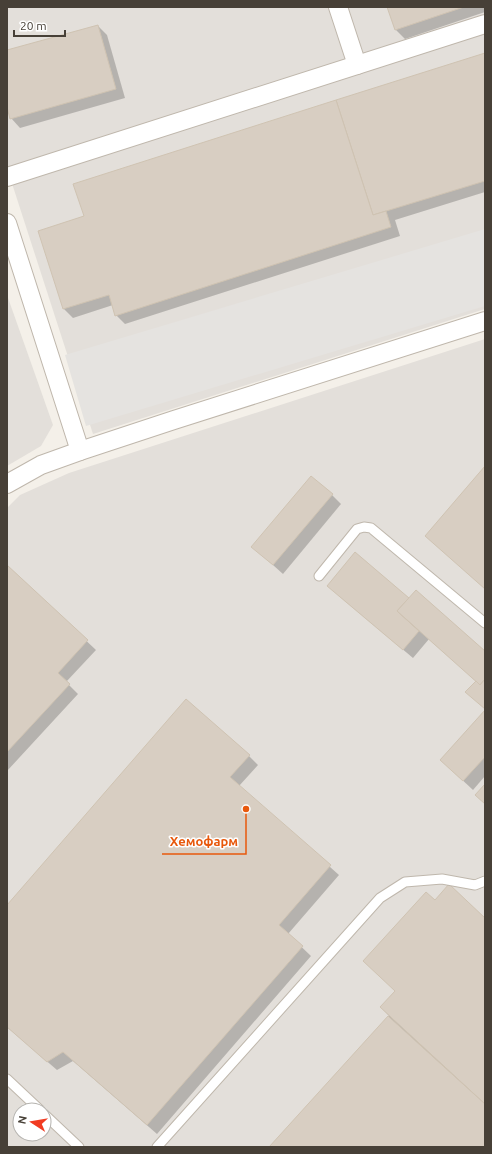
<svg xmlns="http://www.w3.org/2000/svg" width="492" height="1154" viewBox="0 0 492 1154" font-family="Ubuntu,sans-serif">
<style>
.industrial{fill:#e3dfda;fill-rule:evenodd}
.parking{fill:#e5e3e0}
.shadow{fill:#0003}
.building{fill:#d8cec2;stroke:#cfc3b2}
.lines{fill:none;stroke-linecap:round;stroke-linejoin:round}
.lane-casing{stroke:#bfb7ac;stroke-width:11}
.street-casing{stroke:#bfb7ac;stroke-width:20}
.lane{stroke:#fff;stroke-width:9}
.street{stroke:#fff;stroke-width:18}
.leader{fill:none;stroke:#e8590c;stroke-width:1.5}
.callout-dot{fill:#e8590c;stroke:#fff;stroke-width:1.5}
.callout-label{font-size:13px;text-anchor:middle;font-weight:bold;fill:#e8590c;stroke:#fff;stroke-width:3;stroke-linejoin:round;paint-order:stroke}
</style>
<rect width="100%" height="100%" fill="#f4f0e9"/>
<!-- industrial -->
<g class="industrial">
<polygon points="7,7 485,7 485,309 93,434 7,168"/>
<polygon points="7,295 53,425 41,446 7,466"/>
<path d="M485 339V1147H7V508L20 495 69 473ZM20 1110H44V1134H20Z"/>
</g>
<!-- parking -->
<polygon class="parking" points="485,229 485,306 86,426 65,355"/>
<!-- shadow -->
<g class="shadow">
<polygon points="388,7 485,7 485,12 405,39 396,30"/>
<polygon points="98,26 107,35 125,98 20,128 11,118 7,103 7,52"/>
<polygon points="485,54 485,192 395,220 400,236 125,324 116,315 113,305 73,318 64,309 85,217"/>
<polygon points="332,495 341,504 283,574 253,547"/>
<polygon points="7,566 96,650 66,682 78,694 7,771"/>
<polygon points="338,595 409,599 485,653 485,709 477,681 429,639 413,658"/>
<polygon points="485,711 485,776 473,790 441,760"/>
<polygon points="249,756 258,765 239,786 339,875 288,934 311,956 157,1134 73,1061 57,1070 7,1027 7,907"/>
<polygon points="435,902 485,919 485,1147 271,1147 389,1016 381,1007 396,991"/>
</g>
<!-- building -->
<g class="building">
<polygon points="387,7 464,7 395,30"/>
<polygon points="98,25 116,89 10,119 7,107 7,50"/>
<polygon points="485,53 485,181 373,215 336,100"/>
<polygon points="336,100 373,215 386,211 391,227 115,316 109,295 63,309 38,231 84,216 73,184"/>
<polygon points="485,466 485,589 425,536"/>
<polygon points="311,476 333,494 273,565 251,547"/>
<polygon points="355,552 409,598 397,611 419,631 403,650 327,586"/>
<polygon points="7,565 88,640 58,673 70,684 7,752"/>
<polygon points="416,590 485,651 485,679 480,685 397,611"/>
<polygon points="485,679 485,709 465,692 476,681 480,685"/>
<polygon points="186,699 250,755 230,777 331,865 279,925 303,946 147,1125 63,1052 47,1062 7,1027 7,905"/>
<polygon points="485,710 485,757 463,781 440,760"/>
<polygon points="485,784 485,804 475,795"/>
<polygon points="449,884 485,918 485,1104 380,1007 395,991 363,961 426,892 435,900"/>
<polygon points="388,1016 485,1104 485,1147 269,1147"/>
</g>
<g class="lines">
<!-- lane casing -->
<g class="lane-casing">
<g id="lane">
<polyline points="319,576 357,529 364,527 371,528 485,623"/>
<polyline points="7,1079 40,1110"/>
<polyline points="44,1114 79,1147"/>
<polyline points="157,1147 380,898 405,882 442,879 475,885 485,881"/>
</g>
</g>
<!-- street casing -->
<g class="street-casing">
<g id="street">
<polyline points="338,7 357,65"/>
<polyline points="7,177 485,24"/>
<polyline points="7,223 80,451"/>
<polyline points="7,484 41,465 80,451 174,420 485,321"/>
</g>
</g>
<!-- lane -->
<use href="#lane" class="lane"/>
<!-- street -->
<use href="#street" class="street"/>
</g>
<!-- callouts -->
<path class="leader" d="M246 809L246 854H162"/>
<circle class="callout-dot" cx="246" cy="809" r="4"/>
<g class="callout-label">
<text x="204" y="846">Хемофарм</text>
</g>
<!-- border -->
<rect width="492" height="1154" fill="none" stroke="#474037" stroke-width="16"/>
<!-- north arrow -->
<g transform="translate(32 1122) rotate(282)"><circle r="19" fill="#ffffff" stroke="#b5b3af"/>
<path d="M0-3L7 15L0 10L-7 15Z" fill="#f13b22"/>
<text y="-6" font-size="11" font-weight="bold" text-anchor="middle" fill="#474037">N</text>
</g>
<!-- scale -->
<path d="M14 30v6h51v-6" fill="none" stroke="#474037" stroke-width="2"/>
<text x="20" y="30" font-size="12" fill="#474037" stroke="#ffffff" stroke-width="3" paint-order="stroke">20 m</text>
</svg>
